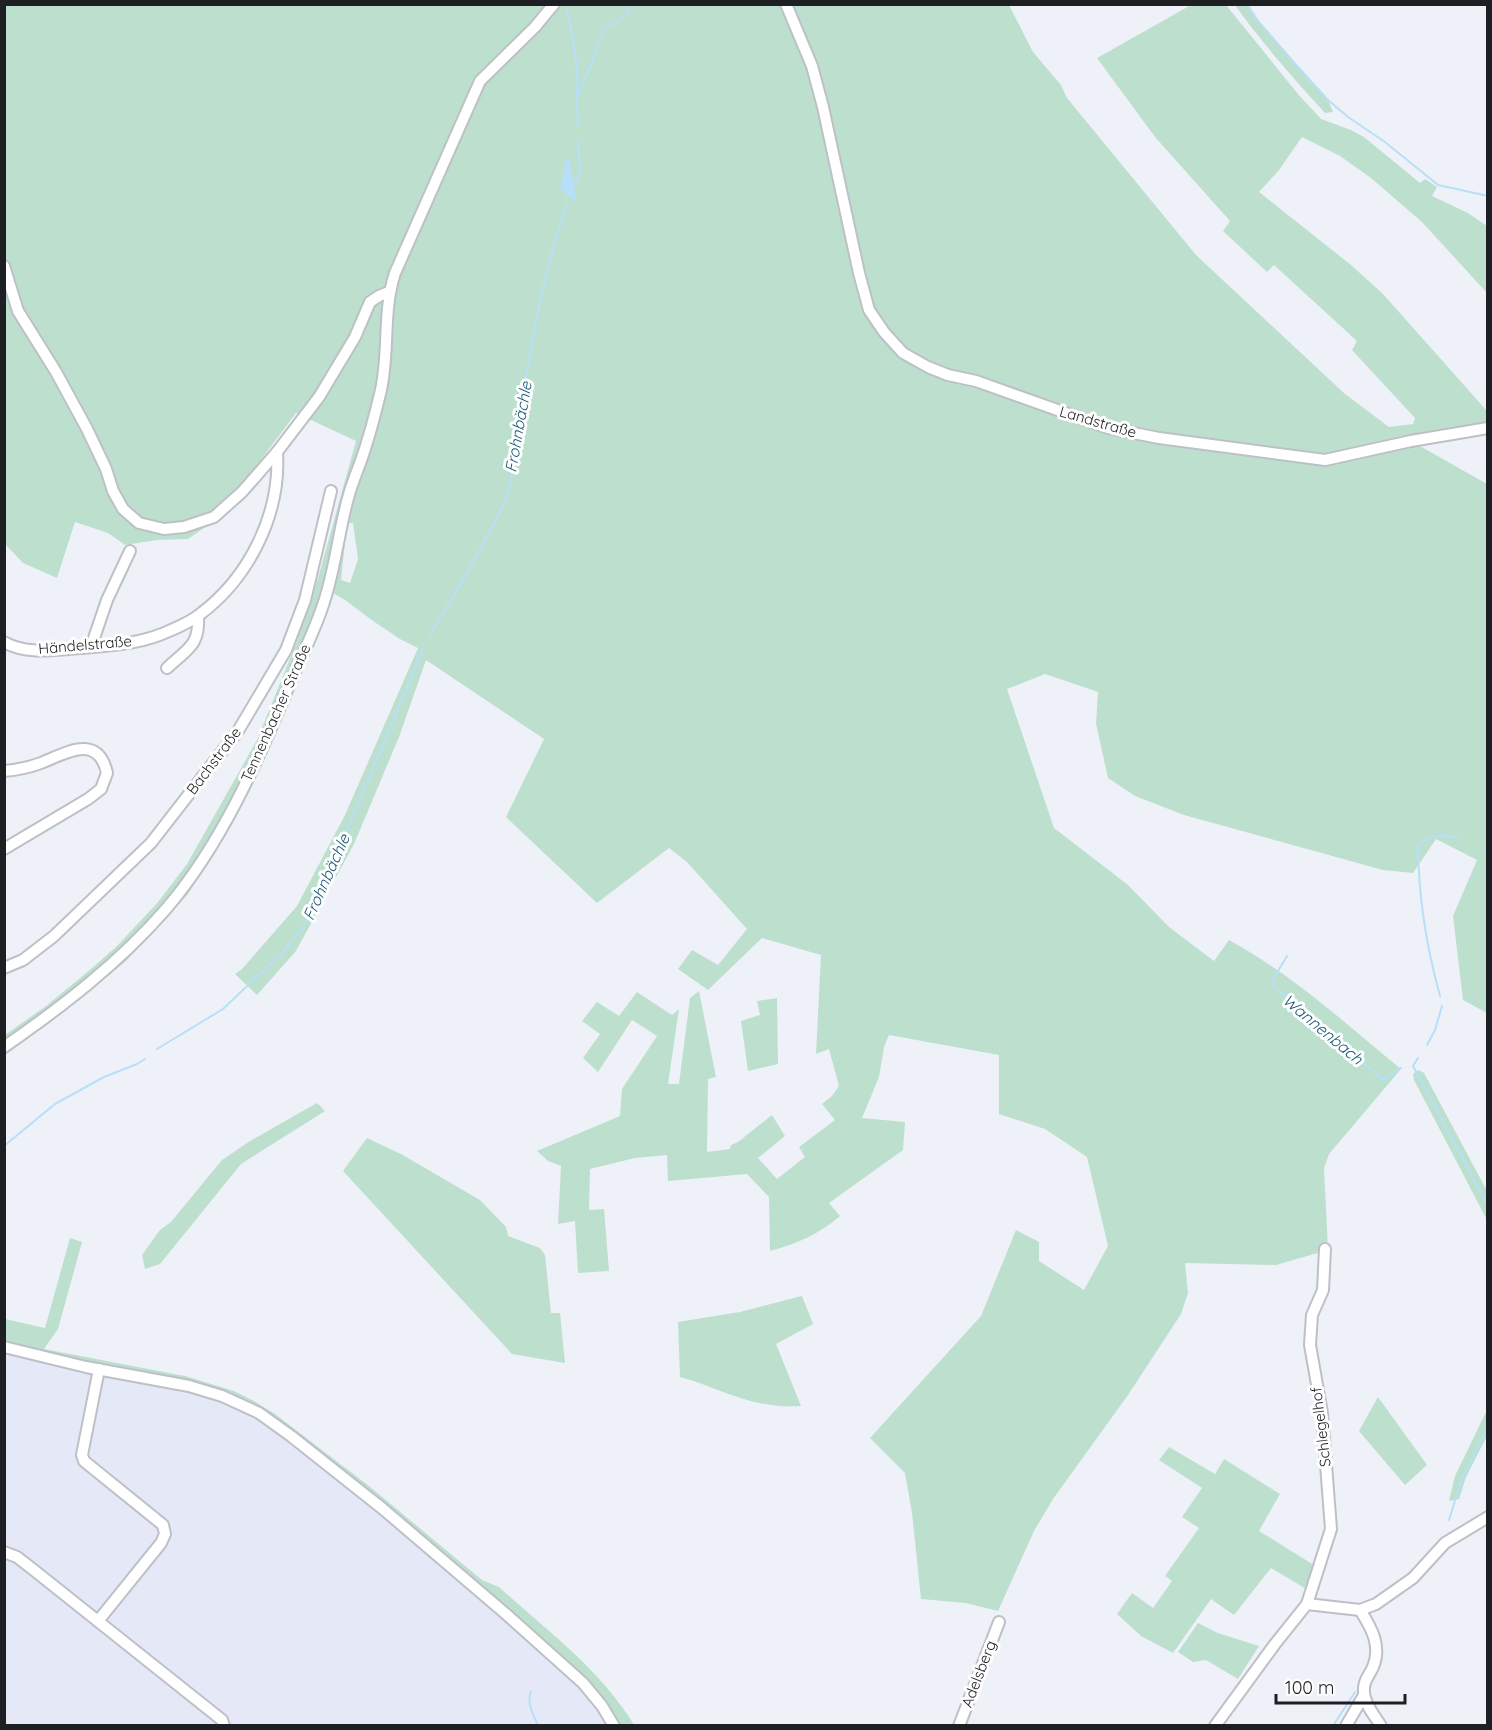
<svg xmlns="http://www.w3.org/2000/svg" width="1492" height="1730" viewBox="0 0 1492 1730" font-family="Quicksand,sans-serif">
<style>
.built{fill:#e5e8f7}
.green{fill:#bce0cd;fill-rule:evenodd}
.water{fill:#b7e0f8}
.lines{fill:none;stroke-linecap:round;stroke-linejoin:round}
.stream{stroke:#b7e0f8;stroke-width:2}
.minor-casing{stroke:#bec0c7;stroke-width:14}
.minor{stroke:#fff;stroke-width:10}
.labels{text-anchor:middle;stroke-width:6;stroke-linejoin:round;paint-order:stroke}
.street-label{font-size:15px;fill:#1e1f22;stroke:#fefefe}
.water-label{font-size:16px;font-style:italic;fill:#195875;stroke:#fefefe}
</style>
<rect width="100%" height="100%" fill="#eff1f8"/>
<!-- built -->
<polygon class="built" points="4,1351 205,1393 250,1411 290,1438 506,1617 581,1687 609,1725 5,1725"/>
<!-- green -->
<g class="green">
<path d="M5 5H1009L1033 52 1061 85 1067 98 1196 255 1345 394 1389 427 1413 424 1415 418 1352 350 1357 341 1274 265 1267 272 1223 231 1230 221 1155 137 1097 58 1191 5H1226L1298 94 1321 119 1351 130 1364 137 1420 183 1425 179 1437 187 1432 196 1468 213 1487 226V293L1423 223 1371 178 1340 156 1302 137 1279 170 1259 192 1351 265 1383 294 1487 411V434L1479 429 1411 441 1487 484V1013L1463 1000 1453 916 1477 860 1436 839 1413 873 1383 870 1184 815 1135 796 1108 778 1096 724 1098 692 1045 674 1007 689 1054 828 1128 885 1169 927 1214 961 1229 940C1293 975 1345 1023 1401 1069L1329 1154 1324 1168 1328 1250 1276 1265 1185 1263 1188 1293 1181 1314 1128 1395 1053 1499 1034 1531 998 1611 966 1603 921 1599 912 1513 905 1473 870 1438 981 1316 1016 1230 1039 1242V1261L1084 1290 1108 1246 1087 1157 1045 1129 999 1114V1055L889 1035 884 1047 879 1077 862 1118 905 1122 903 1150 829 1203 840 1216C819 1234 797 1244 770 1251L769 1197 747 1174 668 1181 667 1155 635 1158 590 1169 589 1210 604 1209 609 1271 578 1273 575 1221 558 1224 561 1166 548 1161 537 1151 620 1116 622 1089 657 1036 632 1020 598 1072 583 1058 600 1034 582 1021 597 1002 619 1016 637 992 672 1015 679 1009 668 1084H679L690 998 699 991 716 1077 708 1079 707 1152 730 1149 731 1145 738 1142 772 1115 785 1136 758 1158 777 1179 805 1157 799 1147 835 1120 822 1104 832 1096 839 1086 829 1049 816 1054 821 955 762 938 708 990 678 969 692 950 718 965 747 929 687 862 669 848 597 903 506 817 544 739 426 660 399 737 354 844 296 951 257 995 235 974 242 969 297 906 345 815 418 648 400 639 373 621 345 600 333 593 297 684 259 765 227 831 188 894 125 962 56 1018 5 1055V1035L46 1006 91 969 117 946 158 902 187 864 257 740 297 641 318 578 356 441 296 413 217 519 188 539 157 540 125 545 108 533 75 522 57 578 23 563 5 544ZM347 523H353L358 559 350 583 341 580Z"/>
<path d="M1235 5H1247L1258 21 1328 100 1333 112 1325 113C1293 78 1262 43 1235 5Z"/>
<polygon points="777,998 778,1064 748,1071 741,1021 760,1015 757,1001"/>
<polygon points="1418,1070 1424,1073 1487,1191 1487,1220 1414,1080 1413,1074"/>
<polygon points="317,1103 325,1111 241,1164 160,1264 145,1269 142,1255 160,1230 171,1222 222,1160 250,1141"/>
<polygon points="367,1138 401,1154 480,1200 506,1227 508,1236 540,1248 545,1255 551,1313 560,1313 565,1363 512,1354 343,1171"/>
<path d="M70 1238 82 1242 58 1329 44 1349 185 1376 234 1391 254 1401 275 1414 369 1486 482 1580 499 1587C546 1630 601 1670 634 1725H609L581 1687 506 1617 383 1513 250 1411 205 1393 5 1351V1319L45 1328Z"/>
<path d="M802 1296 813 1324 776 1344 801 1406C791 1406 781 1407 772 1405 741 1402 710 1385 680 1377L678 1322 740 1312Z"/>
<polygon points="1378,1397 1427,1465 1405,1485 1359,1431"/>
<polygon points="1487,1410 1487,1436 1466,1477 1459,1499 1449,1501 1455,1476"/>
<polygon points="1169,1447 1215,1474 1224,1459 1280,1494 1259,1531 1317,1567 1308,1590 1271,1568 1234,1615 1211,1599 1173,1653 1141,1636 1117,1614 1132,1593 1153,1608 1172,1581 1165,1576 1199,1528 1182,1517 1202,1488 1159,1460"/>
<polygon points="1198,1623 1218,1633 1259,1646 1238,1679 1206,1660 1193,1662 1178,1652"/>
</g>
<!-- water -->
<polygon class="water" points="566,159 570,160 576,200 570,198 560,188"/>
<g class="lines">
<!-- stream -->
<g class="stream">
<polyline points="1247,4 1258,21 1298,67 1328,100 1348,117 1385,142 1438,185 1488,196"/>
<path d="M567 11C574 39 578 65 577 94"/>
<polyline points="578,125 577,96 591,65 603,31 627,14 629,4"/>
<polyline points="573,188 580,169 578,141"/>
<path d="M430 635C448 603 469 573 485 540 493 525 502 512 507 495 516 463 518 429 523 396 533 332 545 266 567 205"/>
<polyline points="1287,956 1272,981 1272,985 1328,1031 1383,1080 1401,1068"/>
<path d="M1440 996C1426 945 1418 895 1418 843L1440 835 1458 838"/>
<polyline points="1427,1045 1435,1030 1442,1006"/>
<polyline points="157,1049 223,1009 284,951 311,916 423,649"/>
<polyline points="1418,1058 1413,1066 1488,1206"/>
<polyline points="4,1146 55,1104 104,1077 137,1064 145,1059"/>
<polyline points="1449,1520 1461,1481 1488,1427"/>
<path d="M531 1692C526 1704 534 1715 538 1726"/>
<polyline points="1333,1726 1355,1692"/>
</g>
<!-- minor casing -->
<g class="minor-casing">
<g id="minor">
<polyline points="786,4 812,66 823,107 859,273 869,310 884,332 903,353 928,367 948,375 976,381 1108,428 1159,438 1325,460 1411,441 1488,428"/>
<polyline points="4,266 18,311 56,372 87,429 106,469 113,491 123,509 139,523 164,529 184,527 214,517 242,492 277,452 319,397 355,337 370,302 379,296 389,292"/>
<path d="M4 642C26 655 56 650 81 648 108 646 137 644 162 634 174 629 189 623 199 615 249 578 281 514 277 452"/>
<polyline points="91,647 107,600 130,551"/>
<path d="M167 668C187 649 200 646 198 616"/>
<path d="M4 771C17 770 30 767 41 763 66 753 98 733 107 773L101 789 88 799 4 849"/>
<polyline points="4,968 23,960 54,936 151,843 238,731 286,650 305,600 331,491"/>
<path d="M4 1047C63 1006 119 963 166 909 221 845 258 761 290 683 301 658 313 634 322 608 335 572 338 534 348 498 353 479 362 461 367 442 372 427 376 410 380 394 390 355 382 312 395 273L480 81 535 27 554 4"/>
<polyline points="4,1347 86,1367 189,1386 222,1396 259,1413 291,1436 383,1509 506,1614 583,1683 602,1706 614,1726"/>
<polyline points="4,1552 17,1557 35,1571 222,1720 224,1726"/>
<polyline points="1307,1604 1360,1610 1376,1604 1413,1578 1445,1543 1488,1517"/>
<path d="M1360 1610C1371 1627 1382 1646 1373 1667 1369 1676 1363 1681 1364 1692 1364 1704 1375 1716 1381 1726"/>
<polyline points="98,1621 161,1543 165,1534 163,1525 84,1461 82,1455 99,1369"/>
<polyline points="959,1726 999,1622"/>
<polyline points="1215,1726 1275,1644 1307,1604 1331,1529 1322,1413 1310,1345 1312,1315 1323,1290 1325,1249"/>
<polyline points="1346,1726 1364,1695"/>
</g>
</g>
<!-- minor -->
<use href="#minor" class="minor"/>
</g>
<g class="labels">
<!-- street labels -->
<g class="street-label">
<text transform="translate(1098 422) rotate(16)" y="5">Landstraße</text>
<text transform="translate(85 645) rotate(-5)" y="5">Händelstraße</text>
<text transform="translate(276 713) rotate(-66)" y="5">Tennenbacher Straße</text>
<text transform="translate(214 761) rotate(-53)" y="5">Bachstraße</text>
<text transform="translate(1321 1427) rotate(-97)" y="5">Schlegelhof</text>
<text transform="translate(979 1674) rotate(-69)" y="5">Adelsberg</text>
</g>
<!-- water labels -->
<g class="water-label">
<text transform="translate(518 427) rotate(-80)" y="6">Frohnbächle</text>
<text transform="translate(326 877) rotate(-66)" y="6">Frohnbächle</text>
<text transform="translate(1323 1029) rotate(40)" y="6">Wannenbach</text>
</g>
</g>
<!-- border -->
<rect width="1492" height="1730" fill="none" stroke="#1e1f22" stroke-width="12"/>
<!-- scale -->
<path d="M1276 1694v9h129v-9" fill="none" stroke="#1e1f22" stroke-width="3"/>
<text x="1285" y="1694" font-size="18" fill="#1e1f22" stroke="#fefefe" stroke-width="4.5" paint-order="stroke">100 m</text>
</svg>
